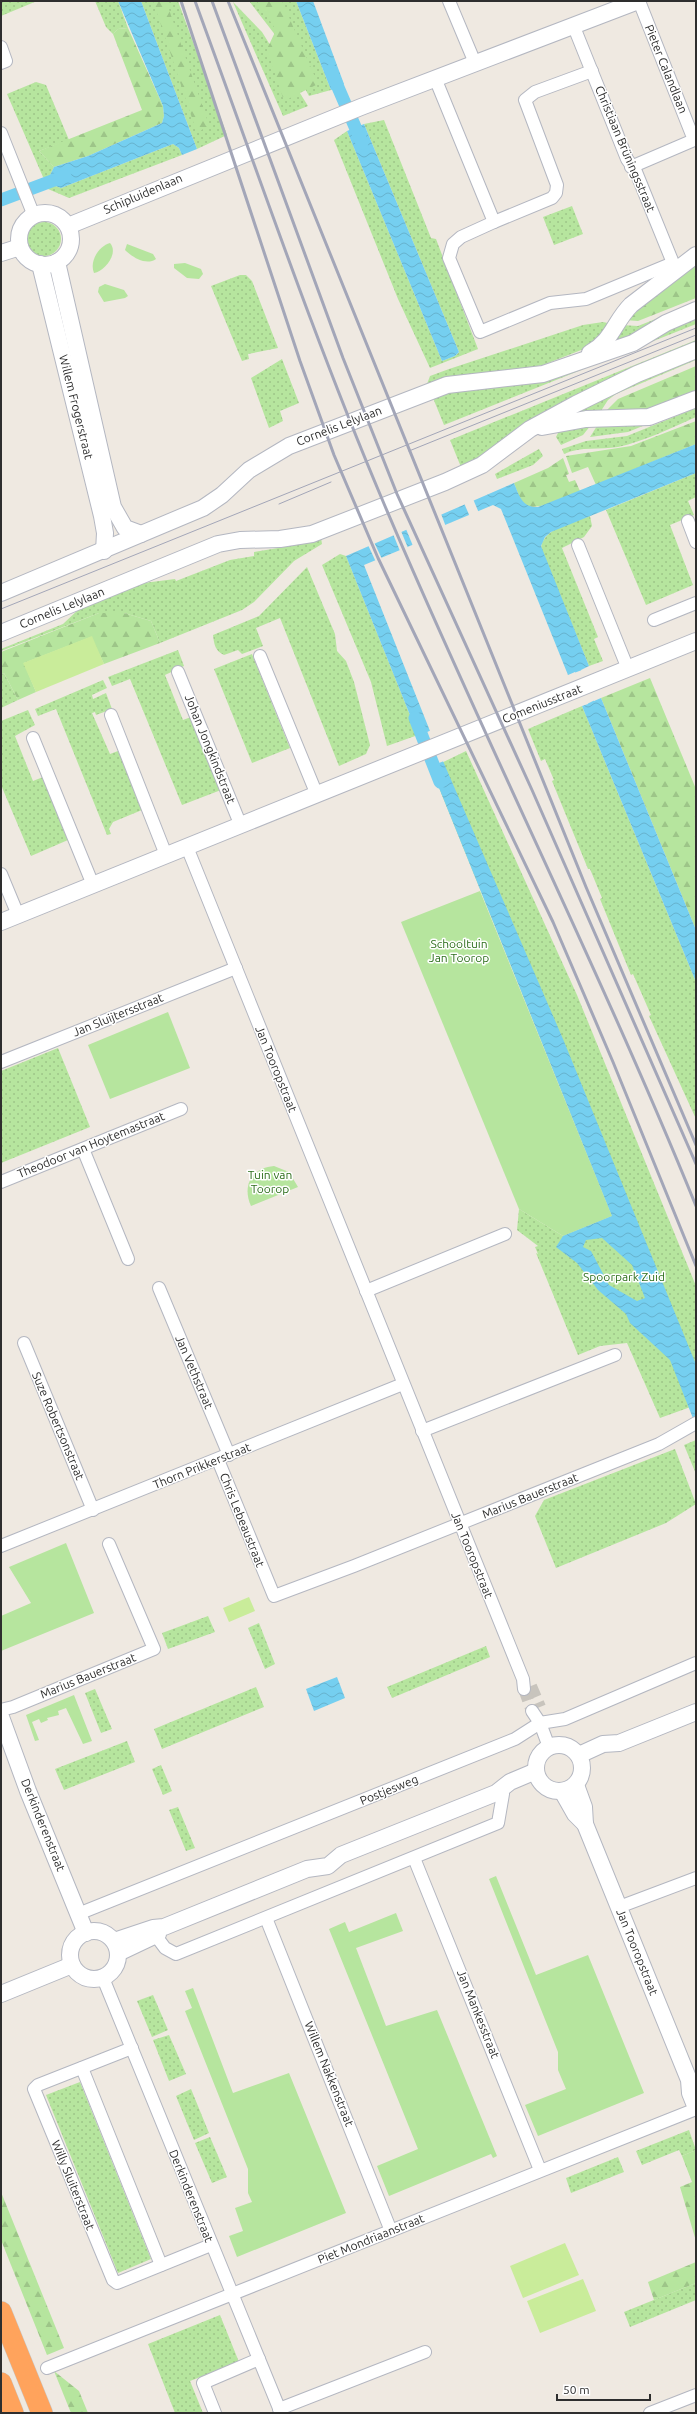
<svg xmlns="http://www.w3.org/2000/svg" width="697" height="2414" viewBox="0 0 697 2414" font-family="Ubuntu,sans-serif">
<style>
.grass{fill:url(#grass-dots)}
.forest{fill:url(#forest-firs)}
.garden{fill:#b6e59e}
.pitch{fill:#c9ec9a}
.water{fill:url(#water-waves);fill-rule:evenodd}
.pier{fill:#efe9e1}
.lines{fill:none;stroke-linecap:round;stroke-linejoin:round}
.canal{stroke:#75cff0;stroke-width:13}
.street-tunnel{stroke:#c8c4bd;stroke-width:12;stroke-dasharray:12 6;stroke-linecap:butt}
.street-casing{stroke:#b4b7c1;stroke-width:14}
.secondary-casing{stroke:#b4b7c1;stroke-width:18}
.highway-casing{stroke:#c9c9c9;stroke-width:22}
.street{stroke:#fff;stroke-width:12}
.secondary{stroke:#fff;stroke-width:16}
.highway{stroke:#ffa35c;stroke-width:21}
.tram{stroke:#a3a6b8;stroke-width:1}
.rail{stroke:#a3a6b8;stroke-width:3}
.labels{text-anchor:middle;stroke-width:3;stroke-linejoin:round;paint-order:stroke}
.street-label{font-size:12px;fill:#2e2e2e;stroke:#fff}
.park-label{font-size:12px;fill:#2c6e1b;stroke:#fff}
</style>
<defs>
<pattern id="grass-dots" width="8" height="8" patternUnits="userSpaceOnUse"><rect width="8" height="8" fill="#b6e59e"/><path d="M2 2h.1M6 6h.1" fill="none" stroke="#9dc588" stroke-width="1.8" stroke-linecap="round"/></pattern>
<pattern id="forest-firs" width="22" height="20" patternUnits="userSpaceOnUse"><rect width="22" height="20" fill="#b6e59e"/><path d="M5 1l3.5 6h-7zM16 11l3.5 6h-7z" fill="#9dc588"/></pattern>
<pattern id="water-waves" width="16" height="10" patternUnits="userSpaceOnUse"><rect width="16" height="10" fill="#75cff0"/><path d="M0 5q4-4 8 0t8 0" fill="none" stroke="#66b2ce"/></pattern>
</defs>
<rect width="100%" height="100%" fill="#efe9e1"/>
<!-- grass -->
<g class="grass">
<polygon points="1,1 37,1 1,16"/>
<polygon points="95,1 118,1 128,28 118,29 113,34 106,27"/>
<polygon points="141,1 178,1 227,135 197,149"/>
<polygon points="249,1 296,1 331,90 309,96 276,36"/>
<polygon points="233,2 262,32 308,106 283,116"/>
<polygon points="36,82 46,85 69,140 39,151 54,167 48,179 43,177 7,94"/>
<polygon points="384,120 431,238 436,239 478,349 430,368 398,299 334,140 347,131 442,361 455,356 459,352 364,124"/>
<polygon points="173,144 179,148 182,155 69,198 48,189 50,184 61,188"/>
<polygon points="572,206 583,234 554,245 543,217"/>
<circle cx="44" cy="239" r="17"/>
<polygon points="240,275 246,275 252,281 278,348 248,354 249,359 242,361 211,286"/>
<polygon points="696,303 644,332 607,346 621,325 638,326"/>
<path d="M696 314V324L444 425 433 398C470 381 513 391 551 379Z"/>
<polygon points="603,322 612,324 594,345 543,365 500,373 462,375 427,384 430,376 449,369 583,325"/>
<polygon points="696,340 696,343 461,467 450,440"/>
<polygon points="696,357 696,360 616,394 608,400 599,414 570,415 618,391"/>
<polygon points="282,359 299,403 280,411 283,421 269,428 251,378"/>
<path d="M696 408V417C671 428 645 441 618 447 600 450 581 446 564 454L562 449 586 441 627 436Z"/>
<polygon points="655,421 628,432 590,437 597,426"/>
<polygon points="591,425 583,435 561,445 556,437 559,431"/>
<polygon points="539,449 543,456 533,465 497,479 495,474"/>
<polygon points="696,473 696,497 688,501 694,515 670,525 693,585 646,605 606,510"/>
<path d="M590 516 592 526 584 537 562 548 598 637 594 639 603 661 589 666 541 549C542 528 574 522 590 516Z"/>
<polygon points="321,538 322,544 294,561 254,602 242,610 160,643 151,621 124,613 99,613 1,651 1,649 63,624 80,608 136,584 175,579 176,581 230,560 254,556 254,552 296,545"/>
<polygon points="340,554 346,556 418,735 387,746 371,682 322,565"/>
<path d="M307 567 335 634 337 651 346 661 354 682 370 745 366 754 339 766 280 618 256 628 263 646 242 654 238 650 224 655C215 651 214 644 213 635L259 616Z"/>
<polygon points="178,650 184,666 165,675 183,720 191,717 221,790 182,805 130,679 112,686 108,677"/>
<polygon points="252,654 290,748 252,763 214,669"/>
<polygon points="4,673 18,700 1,708 1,675"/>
<polygon points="103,680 107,688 92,695 93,699 106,693 112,709 96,715 95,712 92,713 110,754 118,751 142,810 113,822 109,829 111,834 107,835 56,709 38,716 35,709"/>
<polygon points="582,706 696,982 696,1119 649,1016 651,1015 633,974 631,975 600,899 602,898 590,869 588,869 552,781 554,780 545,759 541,761 528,729"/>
<polygon points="28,710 35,725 15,736 33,781 43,777 68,840 31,856 1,785 1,721"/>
<polygon points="466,751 577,995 696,1286 696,1405 660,1418 627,1343 600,1346 578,1355 536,1253 538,1254 535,1247 538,1246 517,1230 519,1209 563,1236 612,1216 431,768"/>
<polygon points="58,1048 90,1127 1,1163 1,1071"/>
<polygon points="696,1440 696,1474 684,1445"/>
<polygon points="675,1449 696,1504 666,1523 556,1568 535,1516 544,1500"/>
<polygon points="208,1616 215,1632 168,1649 162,1633"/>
<polygon points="259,1623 275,1664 265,1669 248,1628"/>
<polygon points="486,1646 490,1657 392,1698 387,1687"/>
<polygon points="256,1687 264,1707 162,1749 154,1729"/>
<polygon points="95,1689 112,1729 101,1733 85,1693"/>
<polygon points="127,1741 135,1762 64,1790 55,1769"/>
<polygon points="161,1765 172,1791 163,1795 152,1769"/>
<polygon points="178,1807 195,1848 186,1851 169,1810"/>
<polygon points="153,1995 168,2030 152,2037 137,2001"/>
<polygon points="169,2035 186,2074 169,2081 153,2040"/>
<polygon points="80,2082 151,2259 118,2273 46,2095"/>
<polygon points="191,2089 209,2133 194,2140 176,2096"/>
<polygon points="689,2130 696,2150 682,2156 679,2150 642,2165 636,2151"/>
<polygon points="210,2137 227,2177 212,2183 195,2143"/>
<polygon points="618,2157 624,2172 571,2193 566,2178"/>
<polygon points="696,2283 696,2300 630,2327 624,2312"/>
<polygon points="220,2315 239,2362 190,2381 203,2413 175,2413 148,2344"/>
</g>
<!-- forest -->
<g class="forest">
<polygon points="153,1 166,1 209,125 197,133"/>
<polygon points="257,1 282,1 318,84 284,101 267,49 276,30"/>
<polygon points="128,28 163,106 164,116 162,123 88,156 54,167 39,151 142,110 113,34 118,29"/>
<polygon points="696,261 696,298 638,321 625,320"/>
<polygon points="696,366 696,394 654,410 606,411 618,399"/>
<polygon points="696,421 696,444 596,485 588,467 572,473 566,456 631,446"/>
<path d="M563 458 569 474 566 475 569 482 575 480 580 491C568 496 537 512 526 505 519 500 517 490 514 483L548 468Z"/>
<polygon points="99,613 124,613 151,621 160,643 104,664 91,637 24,663 36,692 18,700 4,673 1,675 1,652"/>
<polygon points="650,678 696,789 696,930 601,698"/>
<polygon points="696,2150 696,2241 680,2187 692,2182 682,2156"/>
<polygon points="1,2192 64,2348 47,2355 1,2240"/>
<polygon points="696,2262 696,2283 654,2300 648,2282"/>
<polygon points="54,2371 79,2391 88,2413 71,2413"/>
</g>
<!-- garden -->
<g class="garden">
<path d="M110 243C119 253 105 271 94 273 89 261 99 246 110 243Z"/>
<path d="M127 244 153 254 156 259C146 266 132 257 125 250Z"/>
<polygon points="185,263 201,269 203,274 199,279 187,278 174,268 174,264"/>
<polygon points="105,284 124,290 128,296 125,298 104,302 98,292 99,287"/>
<polygon points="480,891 612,1216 563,1236 519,1209 401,922"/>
<polygon points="168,1012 190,1068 110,1099 88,1045"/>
<path d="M274 1166 289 1172 298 1187 251 1206C242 1186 251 1168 274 1166Z"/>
<polygon points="66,1543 94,1613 1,1651 1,1616 31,1603 9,1567"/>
<polygon points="74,1695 92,1741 83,1744 66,1708 58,1711 59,1715 47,1718 48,1720 41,1723 39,1719 32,1722 39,1740 35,1741 26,1715"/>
<polygon points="496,1876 536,1975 588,1955 644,2093 538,2136 525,2105 566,2089 558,2070 558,2052 489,1879"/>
<polygon points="396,1913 403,1931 356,1948 386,2026 437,2010 497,2156 493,2158 491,2154 389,2196 377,2166 418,2149 329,1929 345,1922 349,1932"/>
<polygon points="193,1988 233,2093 289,2073 346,2213 237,2257 229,2236 243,2231 235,2208 252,2202 248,2193 248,2169 185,2011 192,2008 185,1991"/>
<polygon points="695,2155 696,2176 691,2178 684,2159"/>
</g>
<!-- pitch -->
<g class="pitch">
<polygon points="92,636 104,664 36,692 23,663"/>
<polygon points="249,1597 255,1611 229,1622 223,1608"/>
<polygon points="565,2243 579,2275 523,2298 510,2266"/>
<polygon points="583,2279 596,2311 540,2333 527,2301"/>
</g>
<!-- water -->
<g class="water">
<polygon points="118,1 141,1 197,149 182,155 179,148 173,144 61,188 50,184 48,179 54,167 88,156 162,123 164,116 163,106"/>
<polygon points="296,1 313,1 344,84 331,90"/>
<polygon points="364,124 459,352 455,356 442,361 347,131"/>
<path d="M696 444V473L551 532 545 537 541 546 589 666 581 670 594 701 601 698 696 930V982L582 706 588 704 575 672 568 675 501 509 493 505 445 525 417 543 364 565 430 731 563 1039 695 1362 696 1426 670 1360 630 1323 626 1314 598 1290 577 1263 556 1247 563 1236 612 1216 431 768 438 765 425 733 418 735 346 556 514 483C519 495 522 508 538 507ZM602 1238 632 1265 645 1298 637 1301 609 1285 591 1251 583 1247 586 1240Z"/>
<polygon points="337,1677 345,1698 314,1711 306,1689"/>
</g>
<!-- pier -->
<g class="pier">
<polygon points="473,499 479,513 470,517 464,503"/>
<polygon points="440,511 446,527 413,546 406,529"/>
<polygon points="401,531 408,548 400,551 393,534"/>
<polygon points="374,542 382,559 376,562 368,545"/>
<polygon points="582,670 595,700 587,704 574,673"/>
<polygon points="432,730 444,761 429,767 435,764 424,735 417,736"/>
</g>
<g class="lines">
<!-- canal -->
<g class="canal">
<polyline points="331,71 362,143"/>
<polyline points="1,200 65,176"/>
<polyline points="415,718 440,782"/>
</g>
<!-- street-tunnel -->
<g class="street-tunnel">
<polyline points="531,1686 540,1707"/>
<polyline points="524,1689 532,1711"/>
</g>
<!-- street casing -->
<g class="street-casing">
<g id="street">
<polyline points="449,1 475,63"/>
<polyline points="574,27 627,159 636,172 673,263 681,267"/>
<polyline points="1,47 6,61 1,63"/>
<polyline points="592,71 535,92 525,100 557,185 556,193 552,198 494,222 461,237 453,244 449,258 480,332 550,303 586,299 673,263"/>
<polyline points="435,78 494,222"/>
<polyline points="1,133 34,216"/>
<polyline points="631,167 694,140 639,1"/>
<polyline points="688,521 696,542"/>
<polyline points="578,545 628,669"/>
<polyline points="654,620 696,603"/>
<polyline points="260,656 317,795"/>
<polyline points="178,672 241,826"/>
<polyline points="111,715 166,855"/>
<polyline points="33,738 93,885"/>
<polyline points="187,847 523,1679 524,1689"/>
<polyline points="1,874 18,915"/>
<polyline points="1,1062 236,968"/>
<polyline points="83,1149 128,1259"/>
<polyline points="1,1182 181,1109"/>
<polyline points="159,1288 229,1455"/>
<polyline points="366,1291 505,1234"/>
<polyline points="24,1343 93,1510"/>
<polyline points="422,1431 615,1355"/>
<polyline points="218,1460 274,1596 354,1566 659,1444 696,1423"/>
<polyline points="1,1546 403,1384"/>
<polyline points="1,1710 13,1707 154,1649 109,1544"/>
<polyline points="532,1711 540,1723 549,1747"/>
<polyline points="414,1858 540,2170"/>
<polyline points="619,1907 696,1878"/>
<polyline points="78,1914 515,1739 540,1723 565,1719 696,1663"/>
<polyline points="266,1918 391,2231"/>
<polyline points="156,1936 165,1948 176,1954 498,1823 503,1794"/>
<polyline points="103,1978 281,2413"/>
<polyline points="132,2048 38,2085 34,2089 113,2280 117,2283 211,2245"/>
<polyline points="82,2068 161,2265"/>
<polyline points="47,2368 696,2109"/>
<polyline points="279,2409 425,2352"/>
<polyline points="215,2413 203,2383 259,2359"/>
<polyline points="650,2413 696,2395"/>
</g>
</g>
<!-- secondary casing -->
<g class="secondary-casing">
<g id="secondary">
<circle cx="45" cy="239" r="26"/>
<polyline points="68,226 361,107 638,1"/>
<polyline points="1,253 20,247"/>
<polyline points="57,262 113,507 125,528 141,534"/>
<polyline points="40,264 102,516 105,533 104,551"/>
<path d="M590 353C613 340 614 322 631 305L696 255"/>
<polyline points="542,427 586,419 649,417 696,399"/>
<polyline points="1,593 203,508 222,495 249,470 289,446 447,385 543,374 633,343 666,323 696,310"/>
<polyline points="1,633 218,544 240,540 280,539 312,534 445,482 482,465 530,429 576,404 637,374 696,350"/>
<polyline points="1,922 696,641"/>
<polyline points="1,1717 28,1791 86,1933"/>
<circle cx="559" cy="1768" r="23"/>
<polyline points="579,1755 603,1744 619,1743 696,1712"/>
<polyline points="576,1785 584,1807 585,1824"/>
<polyline points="562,1791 575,1814 585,1824 689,2080 690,2093 696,2108"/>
<circle cx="94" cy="1955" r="24"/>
<polyline points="114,1941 153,1928 164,1927 307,1869 328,1866 341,1855 496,1793 510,1782 536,1771"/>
<polyline points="118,1953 158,1934"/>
<polyline points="1,1994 72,1965"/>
</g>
</g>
<!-- highway casing -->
<g class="highway-casing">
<g id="highway">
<polyline points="1,2312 42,2413"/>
<polyline points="1,2383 13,2413"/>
</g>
</g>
<!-- street -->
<use href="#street" class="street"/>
<!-- secondary -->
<use href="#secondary" class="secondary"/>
<!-- highway -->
<use href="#highway" class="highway"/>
<!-- tram -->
<g class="tram">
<polyline points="409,451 696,335"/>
<polyline points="279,504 331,482"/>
<polyline points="1,609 696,328"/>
</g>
<!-- rail -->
<g class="rail">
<polyline points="181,1 300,361 334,455 378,558 553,922 613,1062 696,1266"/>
<path d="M195 1C256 167 313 336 382 499 482 736 599 967 696 1206"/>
<polyline points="212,1 343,358 397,494 532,790 696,1164"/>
<polyline points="228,1 586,887 696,1145"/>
</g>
</g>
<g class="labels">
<!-- street labels -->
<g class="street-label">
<text transform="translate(666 69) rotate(68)" y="4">Pieter Calandlaan</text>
<text transform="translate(625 149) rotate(67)" y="4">Christiaan Brüningsstraat</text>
<text transform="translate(143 194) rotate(-23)" y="4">Schipluidenlaan</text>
<text transform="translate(76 407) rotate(76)" y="4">Willem Frogerstraat</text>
<text transform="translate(339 426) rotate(-21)" y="4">Cornelis Lelylaan</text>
<text transform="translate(62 608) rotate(-22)" y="4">Cornelis Lelylaan</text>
<text transform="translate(542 704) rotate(-22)" y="4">Comeniusstraat</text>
<text transform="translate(210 749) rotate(68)" y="4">Johan Jongkindstraat</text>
<text transform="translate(118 1015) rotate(-22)" y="4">Jan Sluijtersstraat</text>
<text transform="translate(276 1069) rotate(68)" y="4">Jan Tooropstraat</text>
<text transform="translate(91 1145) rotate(-22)" y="4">Theodoor van Hoytemastraat</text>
<text transform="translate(194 1372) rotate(67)" y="4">Jan Vethstraat</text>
<text transform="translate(58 1426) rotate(67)" y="4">Suze Robertsonstraat</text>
<text transform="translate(202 1466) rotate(-22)" y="4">Thorn Prikkerstraat</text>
<text transform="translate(530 1496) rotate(-22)" y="4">Marius Bauerstraat</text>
<text transform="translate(242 1520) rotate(68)" y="4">Chris Lebeaustraat</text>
<text transform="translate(472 1555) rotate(68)" y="4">Jan Tooropstraat</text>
<text transform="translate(88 1676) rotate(-22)" y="4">Marius Bauerstraat</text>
<text transform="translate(389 1790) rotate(-22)" y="4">Postjesweg</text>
<text transform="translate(43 1825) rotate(68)" y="4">Derkinderenstraat</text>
<text transform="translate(637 1952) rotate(68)" y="4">Jan Tooropstraat</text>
<text transform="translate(478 2014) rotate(68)" y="4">Jan Mankesstraat</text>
<text transform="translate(329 2074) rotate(68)" y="4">Willem Nakkenstraat</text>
<text transform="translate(73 2185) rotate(68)" y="4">Willy Sluiterstraat</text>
<text transform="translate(191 2196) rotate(68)" y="4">Derkinderenstraat</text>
<text transform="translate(371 2239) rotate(-22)" y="4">Piet Mondriaanstraat</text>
</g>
<!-- park labels -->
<g class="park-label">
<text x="459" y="948">Schooltuin<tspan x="459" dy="14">Jan Toorop</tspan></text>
<text x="270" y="1179">Tuin van<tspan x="270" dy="14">Toorop</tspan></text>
<text x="624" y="1281">Spoorpark Zuid</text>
</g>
</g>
<!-- border -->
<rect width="697" height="2414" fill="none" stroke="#2e2e2e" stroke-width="4"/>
<!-- scale -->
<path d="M557 2394v6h93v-6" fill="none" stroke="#2e2e2e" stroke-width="2"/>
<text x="563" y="2394" font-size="12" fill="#2e2e2e" stroke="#ffffff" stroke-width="3" paint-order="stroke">50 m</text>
</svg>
